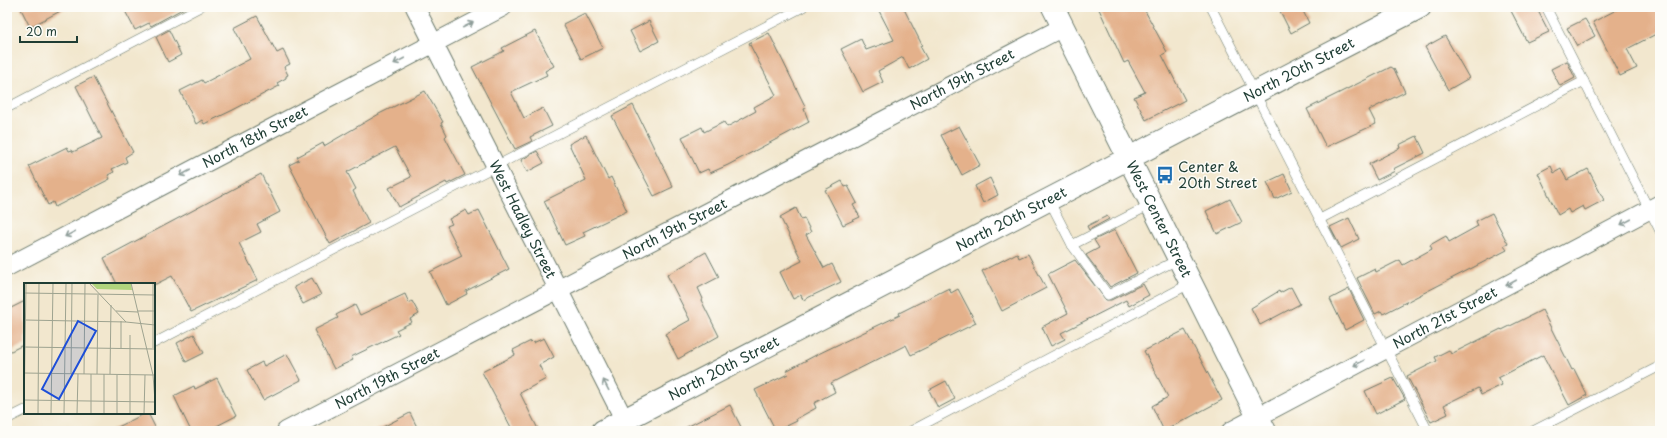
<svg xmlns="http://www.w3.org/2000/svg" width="1667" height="438" viewBox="0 0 1667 438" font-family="'Playpen Sans',sans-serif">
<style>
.building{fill:#e4b18b}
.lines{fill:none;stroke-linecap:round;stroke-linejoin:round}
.service-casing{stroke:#69786a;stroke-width:10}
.minor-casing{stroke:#69786a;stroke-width:20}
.tertiary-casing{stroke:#69786a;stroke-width:24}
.secondary-casing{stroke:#69786a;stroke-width:24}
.service{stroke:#fff;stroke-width:9}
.minor{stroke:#fff;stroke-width:18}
.tertiary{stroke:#fff;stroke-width:22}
.secondary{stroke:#fff;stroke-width:22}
.oneway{stroke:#8f9e9a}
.labels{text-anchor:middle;stroke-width:3;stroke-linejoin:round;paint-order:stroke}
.street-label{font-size:14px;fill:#1f3d34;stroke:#fdfcf7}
.poi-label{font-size:14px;fill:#1f3d34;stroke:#fdfcf7;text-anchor:start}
.inset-road{fill:none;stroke:#9ea390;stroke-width:1}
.view{fill:#1d4ed8;fill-opacity:0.15;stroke:#1d4ed8;stroke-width:2}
.inset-edge{fill:none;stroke:#1f3d34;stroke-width:2}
</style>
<rect width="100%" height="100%" fill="#fdfcf7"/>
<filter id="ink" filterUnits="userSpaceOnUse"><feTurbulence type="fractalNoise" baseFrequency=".025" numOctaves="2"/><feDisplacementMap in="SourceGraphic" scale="8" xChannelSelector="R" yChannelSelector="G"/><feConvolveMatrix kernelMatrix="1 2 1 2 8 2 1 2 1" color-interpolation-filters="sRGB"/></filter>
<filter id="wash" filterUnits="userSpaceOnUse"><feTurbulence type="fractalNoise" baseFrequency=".012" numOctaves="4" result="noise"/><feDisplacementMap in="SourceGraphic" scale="16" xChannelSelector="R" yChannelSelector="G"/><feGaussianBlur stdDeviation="0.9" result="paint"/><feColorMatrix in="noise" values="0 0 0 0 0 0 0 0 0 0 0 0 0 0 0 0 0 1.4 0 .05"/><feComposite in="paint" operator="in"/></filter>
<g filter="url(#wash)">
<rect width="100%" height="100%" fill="#f2e7ce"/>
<g id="blocks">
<!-- building -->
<g class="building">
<polygon points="20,7 68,7 30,27"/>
<polygon points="123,7 186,7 151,26 149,23 135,30"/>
<polygon points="877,7 903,7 922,45 920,46 927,59 909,69 903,57 878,71 883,82 863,92 841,49 861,39 866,50 894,40"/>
<polygon points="1098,7 1143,7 1167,52 1162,55 1185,100 1146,120 1134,97 1145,92 1128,61 1124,63"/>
<polygon points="1278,7 1301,7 1309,23 1291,33"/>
<polygon points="1509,7 1536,7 1549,32 1527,42"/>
<polygon points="1622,7 1660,7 1660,32 1627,49 1637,68 1620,76 1593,22"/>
<polygon points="585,13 603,48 581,59 563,24"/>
<polygon points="257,16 277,53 283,50 290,64 284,67 288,75 286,76 286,78 277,83 279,86 233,110 204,124 202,120 196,124 180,91 202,80 204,83 250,59 234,28"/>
<polygon points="1585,19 1595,36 1577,46 1567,28"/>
<polygon points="649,21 659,41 640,51 630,31"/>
<polygon points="169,30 181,55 168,62 156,37"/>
<polygon points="535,31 554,66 545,71 547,75 511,92 524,118 543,108 552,126 530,137 532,141 515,149 472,67 504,51 502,48"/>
<polygon points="769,33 806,108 804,109 809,122 728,165 710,173 708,169 699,173 682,137 702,127 704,132 724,122 727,127 756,111 754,107 776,95 749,43"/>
<polygon points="1445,36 1469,78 1448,90 1425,47"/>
<polygon points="1567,61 1575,78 1560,86 1551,69"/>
<polygon points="1391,67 1394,69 1405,92 1369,110 1376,124 1326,147 1307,109"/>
<polygon points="93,77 133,152 125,157 127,162 112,169 114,172 108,175 110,179 55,207 53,202 48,205 29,166 67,147 69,151 72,150 73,152 102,138 76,86"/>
<polygon points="425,91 443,122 441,123 447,135 445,137 465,175 447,184 446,182 399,207 389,188 411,177 395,147 347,172 356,189 353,191 369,223 330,244 289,165 299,160 297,157 323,143 324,146 379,114"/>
<polygon points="633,105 673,187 654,196 612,116"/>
<polygon points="959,126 980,165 962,175 941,135"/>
<polygon points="586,135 608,179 611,177 627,211 583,232 585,236 565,245 544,201 586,180 569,144"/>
<polygon points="1417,136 1425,153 1393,169 1395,171 1377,180 1369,164 1400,148 1399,145"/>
<polygon points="537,151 544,163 527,172 521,160"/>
<polygon points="1551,166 1554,173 1561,169 1567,180 1588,169 1604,200 1585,210 1583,206 1570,213 1568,209 1558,215 1538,173"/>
<polygon points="261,174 280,212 257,224 261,232 239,243 258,280 191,312 172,276 156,284 117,284 104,258"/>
<polygon points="1284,174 1292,191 1275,199 1267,182"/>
<polygon points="990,178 998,195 983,203 975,186"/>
<polygon points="842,181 845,187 848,186 857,203 853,205 860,217 843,225 825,190"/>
<polygon points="1230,199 1242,222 1217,234 1206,211"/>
<polygon points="796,208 801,219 804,218 811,232 806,235 824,268 832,264 841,282 803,300 801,295 793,299 780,272 802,261 780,217"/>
<polygon points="466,210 469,215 479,210 509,269 466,291 467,294 446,305 430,272 462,256 447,226 452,224 449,219"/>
<polygon points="1492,213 1508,244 1504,246 1507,250 1383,314 1381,311 1375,314 1357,278 1375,269 1376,272 1400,260 1403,265 1432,249 1430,245 1446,236 1449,242 1478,226 1476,221"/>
<polygon points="1107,216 1109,219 1089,230 1087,226"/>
<polygon points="1349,218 1359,239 1341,248 1330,227"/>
<polygon points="1115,230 1137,273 1110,287 1086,255 1099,248 1094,240"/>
<polygon points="706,252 719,277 698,288 703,299 701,300 719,336 678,359 665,334 690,320 667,275"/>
<polygon points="1017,253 1019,258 1028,254 1046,288 1002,311 982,271"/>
<polygon points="1075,260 1106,300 1111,300 1143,284 1149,295 1129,306 1126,300 1061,333 1065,339 1051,346 1042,327 1068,313 1048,274"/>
<polygon points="312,278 321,295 303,304 294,287"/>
<polygon points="1291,287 1300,304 1260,325 1251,308 1279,291 1280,293"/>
<polygon points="949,288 951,293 958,289 976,323 911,355 906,345 831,383 835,392 814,403 816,408 796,419 797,421 776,431 755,390 788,374 786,371 816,355 900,315 899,313"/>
<polygon points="1349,289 1364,320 1345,330 1330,299"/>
<polygon points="405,294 409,303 412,301 419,314 410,319 412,322 396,330 399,334 351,357 353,360 334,369 314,330 338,318 336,315 355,305 360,315"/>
<polygon points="25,301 25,344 7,353 7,310"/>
<polygon points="1542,310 1572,370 1574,369 1587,395 1569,405 1543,355 1498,378 1502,385 1481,395 1478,388 1444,405 1448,414 1431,422 1407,376 1437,361 1435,357 1449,350 1451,354 1501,329 1502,330"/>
<polygon points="1185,330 1222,400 1164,431 1152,406 1168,397 1144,351"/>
<polygon points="194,334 204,353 186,362 177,343"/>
<polygon points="544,338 554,357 539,365 546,379 520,393 539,431 513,431 482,372 515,355 513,350 531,341 533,343"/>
<polygon points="287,354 301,380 263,400 247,370 262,362 264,366"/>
<polygon points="217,378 236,416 207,431 191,431 174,396 194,386 195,389"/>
<polygon points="1393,378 1405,399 1376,414 1365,391"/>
<polygon points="946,381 955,399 938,408 929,390"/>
<polygon points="730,405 743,431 679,431"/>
<polygon points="148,413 157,431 110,431 146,413"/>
<polygon points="410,413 419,431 375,431"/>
</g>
</g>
</g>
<g filter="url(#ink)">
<use href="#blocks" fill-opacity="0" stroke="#69786a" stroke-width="1"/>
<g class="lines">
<!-- service casing -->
<g class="service-casing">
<g id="service">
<polyline points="1211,7 1428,431"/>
<polyline points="1546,7 1660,231"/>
<polyline points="7,108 200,7"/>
<polyline points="1049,200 1072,245 1108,295 1179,259"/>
<polyline points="1320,219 1584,81"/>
<polyline points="1072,245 1152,204"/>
<polyline points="154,343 803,7"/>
<polyline points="7,419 25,410"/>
<polyline points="911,431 1191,283"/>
<polyline points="1533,431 1660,366"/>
</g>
</g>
<!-- minor casing -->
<g class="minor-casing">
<g id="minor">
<path id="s1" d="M415 7 630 431"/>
<path id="s2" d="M7 267 503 7"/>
<path id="s3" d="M286 431 1063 27"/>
<path id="s4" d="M1231 431 1660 204"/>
</g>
</g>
<!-- tertiary casing -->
<g class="tertiary-casing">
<g id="tertiary">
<path id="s5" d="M1053 7 1265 431"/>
</g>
</g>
<!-- secondary casing -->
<g class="secondary-casing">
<g id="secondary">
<path id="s6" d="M603 431 1420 7"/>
</g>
</g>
<!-- service -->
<use href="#service" class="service"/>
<!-- minor -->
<use href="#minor" class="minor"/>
<!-- tertiary -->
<use href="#tertiary" class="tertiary"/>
<!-- secondary -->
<use href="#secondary" class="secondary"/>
</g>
<!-- one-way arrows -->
<defs><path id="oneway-shaft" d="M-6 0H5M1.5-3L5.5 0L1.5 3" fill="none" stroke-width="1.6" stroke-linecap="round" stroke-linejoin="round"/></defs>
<g class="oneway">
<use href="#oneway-shaft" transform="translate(468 25) rotate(-27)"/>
<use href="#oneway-shaft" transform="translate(399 61) rotate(152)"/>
<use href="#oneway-shaft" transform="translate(185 173) rotate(152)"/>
<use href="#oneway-shaft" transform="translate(1626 222) rotate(152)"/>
<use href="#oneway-shaft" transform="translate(70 234) rotate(152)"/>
<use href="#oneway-shaft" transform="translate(1511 283) rotate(152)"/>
<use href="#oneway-shaft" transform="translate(1359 363) rotate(152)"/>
<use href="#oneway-shaft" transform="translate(606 385) rotate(-117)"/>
</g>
</g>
<!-- icons -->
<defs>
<g id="bus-bare" transform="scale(1.38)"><path d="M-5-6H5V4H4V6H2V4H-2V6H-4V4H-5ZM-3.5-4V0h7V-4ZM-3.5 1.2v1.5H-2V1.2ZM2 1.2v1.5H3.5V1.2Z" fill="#1f6fb2" stroke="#fdfcf7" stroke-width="2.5" paint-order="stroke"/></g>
</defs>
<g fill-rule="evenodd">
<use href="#bus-bare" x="1165" y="175"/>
</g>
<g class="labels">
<!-- street labels -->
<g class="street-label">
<text dy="5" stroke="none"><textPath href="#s6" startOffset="784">North 20th Street</textPath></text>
<text dy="5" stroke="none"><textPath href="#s3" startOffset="762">North 19th Street</textPath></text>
<text dy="5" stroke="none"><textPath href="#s2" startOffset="280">North 18th Street</textPath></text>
<text dy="5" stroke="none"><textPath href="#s1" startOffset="238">West Hadley Street</textPath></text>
<text dy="5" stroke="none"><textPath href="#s6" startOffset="460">North 20th Street</textPath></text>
<text dy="5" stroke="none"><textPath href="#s5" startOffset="237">West Center Street</textPath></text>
<text dy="5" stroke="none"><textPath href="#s3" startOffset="438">North 19th Street</textPath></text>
<text dy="5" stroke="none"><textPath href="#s4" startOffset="242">North 21st Street</textPath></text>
<text dy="5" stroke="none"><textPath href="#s6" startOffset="136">North 20th Street</textPath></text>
<text dy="5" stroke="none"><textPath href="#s3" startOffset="114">North 19th Street</textPath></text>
</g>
<!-- poi labels -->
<g class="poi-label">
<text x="1178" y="172">Center &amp;<tspan x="1178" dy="16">20th Street</tspan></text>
</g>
</g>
<!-- overview -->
<g transform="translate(24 283)">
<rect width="131" height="131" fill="#f2e7ce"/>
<path d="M67 0H107L108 7 73 6Z" fill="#b0d47d"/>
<path class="inset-road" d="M65 0 102 39 131 42M107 0 129 92 131 118M0 10 131 12M92 28 114 29M114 28H131M1 37 102 39M0 64 131 66M97 65V38M129 65V0M0 90 131 92M47 91 48 0M60 91 61 0M73 91 74 12M86 91 87 22M0 117 131 119M0 131 2 0M14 131 15 0M27 131 29 0M40 131 42 0M53 131 54 91M67 131V91M80 131V91M93 131V92M106 131V52M120 131 121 92"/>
<path class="view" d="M54 38 72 48 35 116 18 106Z"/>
<rect width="131" height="131" class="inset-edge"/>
</g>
<!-- margin -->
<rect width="1667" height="438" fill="none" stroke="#fdfcf7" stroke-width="24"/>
<!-- scale -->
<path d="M20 36v6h57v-6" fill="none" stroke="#1f3d34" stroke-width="2"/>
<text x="26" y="36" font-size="12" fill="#1f3d34" stroke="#fdfcf7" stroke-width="3" paint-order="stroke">20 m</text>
</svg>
